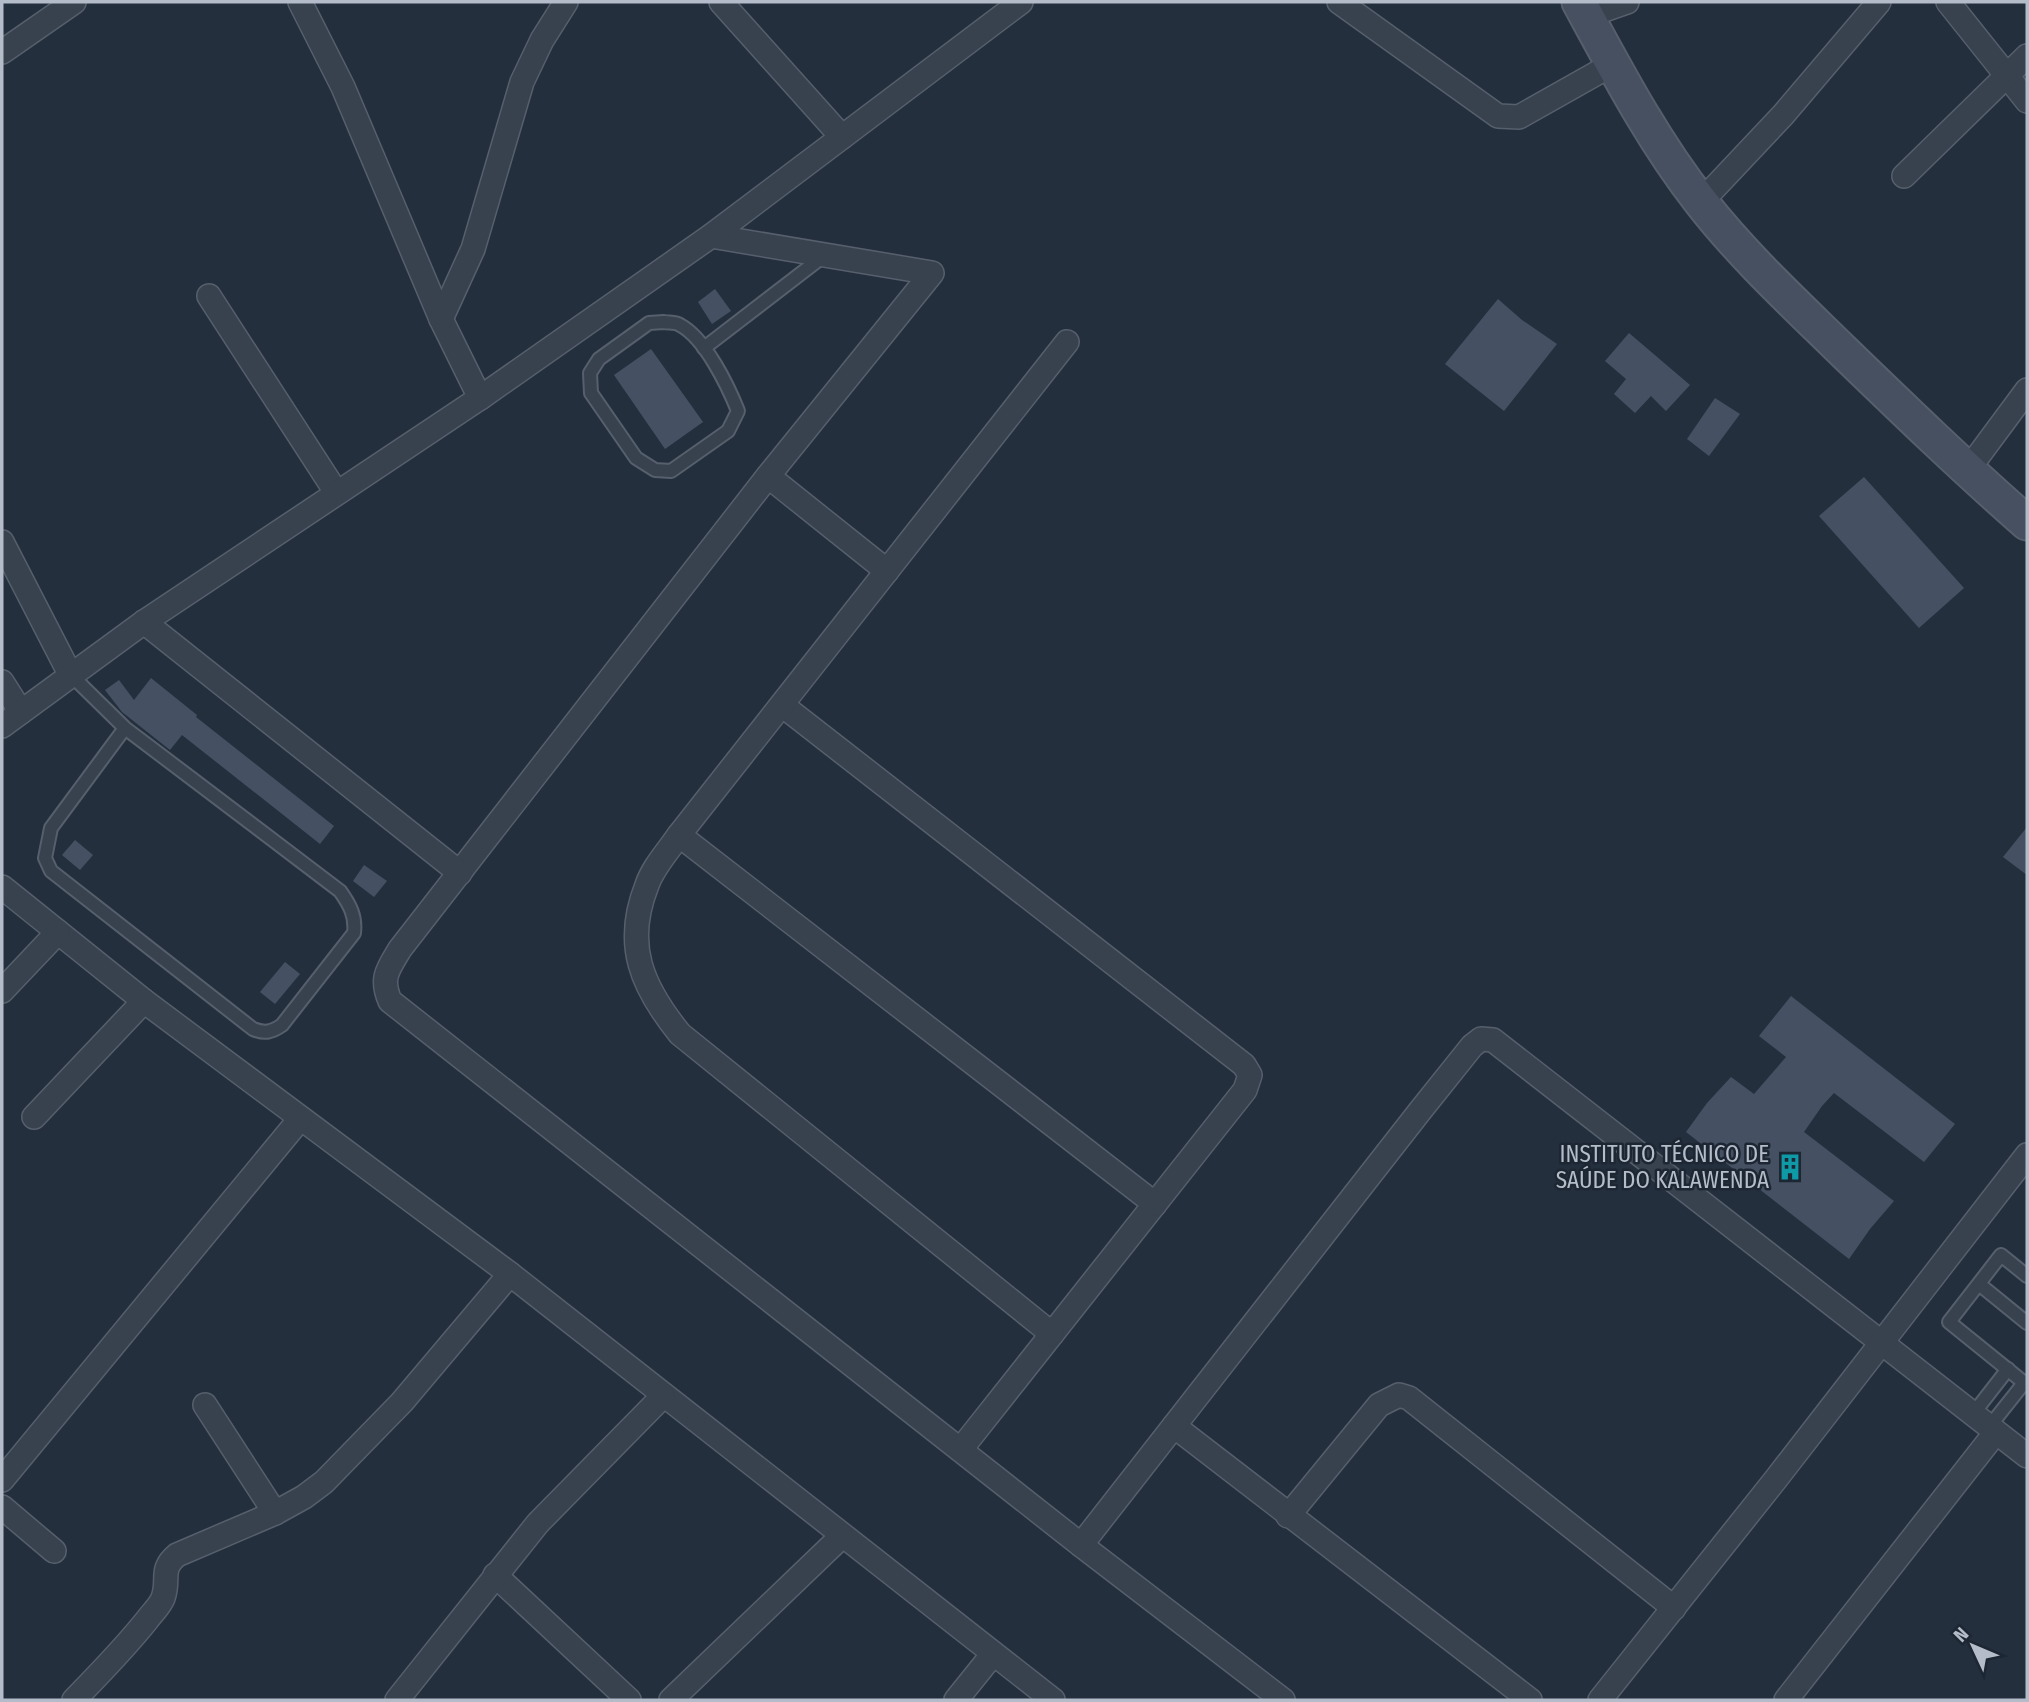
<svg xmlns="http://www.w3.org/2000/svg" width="2029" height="1702" viewBox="0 0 2029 1702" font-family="'Fira Sans Condensed',sans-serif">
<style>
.building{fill:#455162}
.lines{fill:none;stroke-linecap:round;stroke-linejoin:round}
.lane-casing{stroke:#565f6c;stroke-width:16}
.street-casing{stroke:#565f6c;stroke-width:26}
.secondary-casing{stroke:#565f6c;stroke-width:37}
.lane{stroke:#38414e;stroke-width:12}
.street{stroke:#38414e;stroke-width:23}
.secondary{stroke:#465061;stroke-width:33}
.labels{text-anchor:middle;stroke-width:5;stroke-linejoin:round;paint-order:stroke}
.poi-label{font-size:23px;fill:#b4bcc9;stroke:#1d2633;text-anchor:end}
</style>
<rect width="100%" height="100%" fill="#242f3e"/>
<!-- building -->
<g class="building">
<polygon points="715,289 731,311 712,324 698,302"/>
<polygon points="1498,299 1522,320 1557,344 1504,411 1445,364"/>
<polygon points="1629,333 1690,385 1666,411 1651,396 1635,413 1614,394 1626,379 1605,361"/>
<polygon points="651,349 703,422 665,449 614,375"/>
<polygon points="1715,398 1740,414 1709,456 1687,439"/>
<polygon points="1864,477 1964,588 1919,628 1819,516"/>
<polygon points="151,678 197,715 196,717 334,826 320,844 182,735 170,750 122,712 105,690 119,680 134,700"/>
<polygon points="2027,827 2027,875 2003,857"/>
<polygon points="75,840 93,855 80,870 62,855"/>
<polygon points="364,865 387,881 374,897 353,881"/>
<polygon points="285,962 300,974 275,1004 260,992"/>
<polygon points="1791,996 1955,1124 1924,1162 1834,1093 1822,1106 1804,1132 1894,1201 1870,1229 1849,1259 1686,1132 1707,1103 1731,1077 1754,1094 1786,1057 1759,1036"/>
</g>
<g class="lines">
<!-- lane casing -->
<g class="lane-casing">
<g id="lane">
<path d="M664 322C669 323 676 322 680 325 705 338 728 386 738 411L728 431 671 471 655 470 636 458 591 393 590 373 599 359 649 323Z"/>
<polyline points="704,348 825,255"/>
<path d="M70 674 125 728 340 891C350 905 356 916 354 933L282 1025C272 1032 265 1034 253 1029L51 871 45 858 51 828 125 728"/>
<polyline points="2027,1276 2001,1255 1949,1322 2027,1385"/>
<polyline points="1979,1284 2027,1323"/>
<polyline points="1973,1414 2008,1369"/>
<polyline points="1989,1427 2024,1383"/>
</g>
</g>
<!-- street casing -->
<g class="street-casing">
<g id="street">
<polyline points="300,2 343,87 441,319 480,398"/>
<polyline points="721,2 842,137"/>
<polyline points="1339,2 1498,116 1519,117 1613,64"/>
<polyline points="1948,2 2027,101"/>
<polyline points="1587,16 1627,2"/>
<polyline points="2,52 74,2"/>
<polyline points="1904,176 2027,56"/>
<polyline points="1701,202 1783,115 1879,2"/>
<path d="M711 236 932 273 768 476 400 949C388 969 380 978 390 1001L1081 1545 1283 1700"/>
<polyline points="209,296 336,492"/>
<polyline points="441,319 473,249 522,82 542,40 566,2"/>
<polyline points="1967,471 2027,390"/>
<polyline points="768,476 887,571"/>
<polyline points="2,542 70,674"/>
<polyline points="144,622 460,873"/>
<polyline points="2,682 21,712"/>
<polyline points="782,705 1244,1065 1250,1075 1245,1090 961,1449"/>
<polyline points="2,726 144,622 480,398 711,236 1021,2"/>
<polyline points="679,835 1155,1204"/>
<polyline points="2,887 144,1001 510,1274 1053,1700"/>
<polyline points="2,991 58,932"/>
<polyline points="34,1117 144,1001"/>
<path d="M1052 1334 680 1034C642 987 623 945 647 885 653 867 669 850 679 835L1067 342"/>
<polyline points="205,1405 275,1513"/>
<polyline points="1174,1426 1530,1700"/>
<polyline points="2,1480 300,1119"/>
<polyline points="2,1507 54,1551"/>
<polyline points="1288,1516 1379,1405 1399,1395 1409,1398 1674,1608"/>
<polyline points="1081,1545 1420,1111 1472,1046 1481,1039 1493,1040 2027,1456"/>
<polyline points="495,1575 629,1700"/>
<path d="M74 1700C99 1674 124 1649 147 1620 152 1613 160 1606 163 1598 170 1579 159 1570 177 1555L275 1513 304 1497 324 1482 402 1402 510 1274"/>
<polyline points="397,1700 538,1523 663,1396"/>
<polyline points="671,1700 842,1536"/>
<polyline points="956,1700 993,1654"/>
<polyline points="1600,1700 1776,1479 2027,1155"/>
<polyline points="1786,1700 1996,1432"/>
</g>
</g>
<!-- secondary casing -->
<g class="secondary-casing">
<path id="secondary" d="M1579 2C1616 70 1653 141 1701 202 1743 256 1795 304 1844 352 1904 410 1964 468 2027 523"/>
</g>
<!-- lane -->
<use href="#lane" class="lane"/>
<!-- street -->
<use href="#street" class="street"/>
<!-- secondary -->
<use href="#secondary" class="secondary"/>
</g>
<!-- icons -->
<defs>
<g id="building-bare" transform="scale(2.1)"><path d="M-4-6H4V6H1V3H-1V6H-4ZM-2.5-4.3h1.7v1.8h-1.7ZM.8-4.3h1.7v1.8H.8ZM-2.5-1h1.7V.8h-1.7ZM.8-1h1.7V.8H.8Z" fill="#0f9aa8" stroke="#1d2633" stroke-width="2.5" paint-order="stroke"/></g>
</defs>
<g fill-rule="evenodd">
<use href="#building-bare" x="1790" y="1167"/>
</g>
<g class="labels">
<!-- poi labels -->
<g class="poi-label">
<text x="1769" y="1162">INSTITUTO TÉCNICO DE<tspan x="1769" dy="26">SAÚDE DO KALAWENDA</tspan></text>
</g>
</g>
<!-- border -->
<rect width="2029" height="1702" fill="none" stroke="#b4bcc9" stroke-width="7"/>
<!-- north arrow -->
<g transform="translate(1973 1646) rotate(314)" stroke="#1d2633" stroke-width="5" paint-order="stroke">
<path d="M0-5L12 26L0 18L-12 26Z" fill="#b4bcc9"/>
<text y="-10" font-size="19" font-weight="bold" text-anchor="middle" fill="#b4bcc9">N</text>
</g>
</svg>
